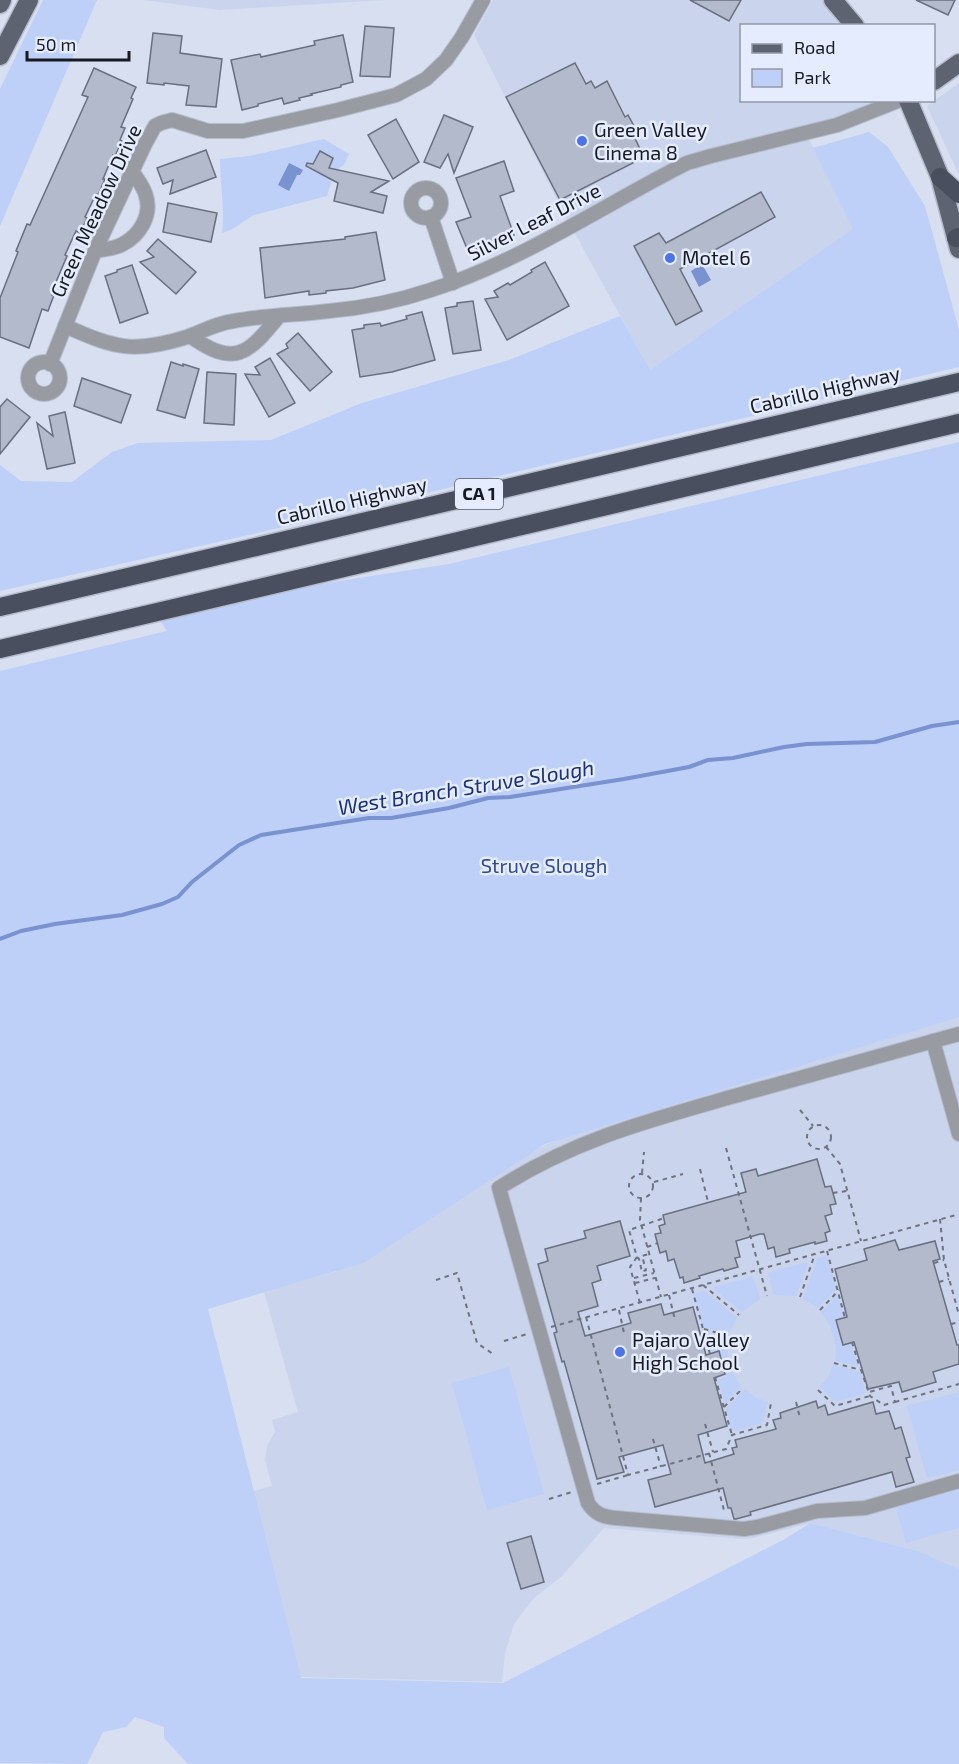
<svg xmlns="http://www.w3.org/2000/svg" width="959" height="1764" viewBox="0 0 959 1764" font-family="'Exo 2',sans-serif">
<style>
.built{fill:#cad4ed}
.green{fill:#becff8}
.water{fill:#7992d0}
.lines{fill:none;stroke-linecap:round;stroke-linejoin:round}
.stream{stroke:#7992d0;stroke-width:4}
.building{fill:#b2bacb;stroke:#686f7f;stroke-width:1.5}
.minor-casing{stroke:#b5bccc;stroke-width:16}
.major-casing{stroke:#b5bccc;stroke-width:21}
.highway-casing{stroke:#b5bccc;stroke-width:21}
.path{stroke:#6f737f;stroke-width:2;stroke-dasharray:4.5 4.5;stroke-linecap:butt}
.minor{stroke:#989ba2;stroke-width:14}
.major{stroke:#5d6370;stroke-width:18}
.highway{stroke:#494f5e;stroke-width:18}
.poi-dot{fill:#4d73e6;stroke:#e4ecfe;stroke-width:2}
.labels{text-anchor:middle;stroke-width:5;stroke-linejoin:round;paint-order:stroke}
.shield{fill:#e4ecfe;stroke:#555963;stroke-width:1.5}
.shield-label{font-size:18px;font-weight:bold;fill:#181a21}
.poi-label{font-size:20px;fill:#181a21;stroke:#e4ecfe;text-anchor:start}
.street-label{font-size:20px;fill:#181a21;stroke:#e4ecfe}
.park-label{font-size:20px;fill:#304994;stroke:#e4ecfe}
.water-label{font-size:21px;font-style:italic;fill:#1b3079;stroke:#e4ecfe}
</style>
<rect width="100%" height="100%" fill="#d7dff1"/>
<!-- built -->
<g class="built">
<polygon points="143,0 384,0 220,10"/>
<polygon points="493,0 826,0 850,25 742,26 742,100 877,101 807,135 854,229 650,370 561,208 474,35"/>
<polygon points="959,83 959,175 927,106"/>
<polygon points="959,974 959,1569 918,1551 810,1523 753,1538 742,1539 604,1528 562,1576 534,1598 514,1624 505,1653 502,1682 300,1677 250,1492 272,1486 265,1460 267,1446 275,1432 272,1420 298,1412 264,1292 337,1271 527,1154 543,1146 804,1034"/>
</g>
<!-- green -->
<g class="green">
<polygon points="43,0 97,0 0,226 0,89"/>
<polygon points="869,132 888,147 925,206 959,330 959,367 253,534 0,591 0,465 21,481 72,482 112,452 138,443 271,440 362,403 509,360 620,316 650,370 853,229 813,148"/>
<path d="M324 139 349 154 344 165C333 170 331 185 327 196L254 215C244 220 233 231 222 233 225 208 220 184 220 159L250 156Z"/>
<polygon points="959,442 959,1017 545,1144 363,1263 208,1309 301,1678 503,1683 785,1539 810,1523 918,1551 959,1569 959,1764 188,1764 164,1738 164,1727 135,1717 126,1727 103,1732 87,1764 0,1763 0,671 167,631 156,614 243,596 449,564"/>
<polygon points="827,1256 836,1289 818,1308 803,1299 817,1259"/>
<polygon points="807,1262 808,1263 796,1296 774,1295 768,1273"/>
<polygon points="753,1277 760,1299 742,1312 715,1290 714,1287"/>
<polygon points="704,1291 737,1318 729,1333 703,1327 693,1294"/>
<path d="M838 1295 858 1366 835 1361C838 1341 832 1327 821 1312Z"/>
<path d="M705 1332 728 1338C726 1357 730 1371 741 1386L725 1404 718 1380 726 1377 720 1354 711 1356Z"/>
<polygon points="833,1365 860,1372 865,1392 864,1394 835,1402 820,1387 828,1377"/>
<polygon points="509,1367 544,1494 487,1510 452,1383"/>
<polygon points="745,1389 755,1397 768,1402 762,1423 734,1431 731,1429 726,1409"/>
<polygon points="959,1392 959,1470 927,1478 907,1406"/>
<polygon points="959,1490 959,1528 906,1543 896,1507"/>
</g>
<!-- water -->
<g class="water">
<polygon points="289,163 303,170 300,175 297,175 289,191 278,185"/>
<polygon points="702,264 711,280 699,287 691,271"/>
</g>
<g class="lines">
<!-- stream -->
<polyline class="stream" points="0,939 21,931 55,924 122,915 162,904 178,897 192,882 239,845 261,835 369,818 391,818 449,808 488,798 510,797 624,779 689,767 708,760 733,758 784,747 807,744 875,742 932,726 959,722"/>
</g>
<!-- building -->
<g class="building">
<polygon points="690,0 741,0 729,21"/>
<polygon points="916,0 955,0 948,15"/>
<polygon points="365,26 394,28 390,77 360,76"/>
<polygon points="153,33 182,36 180,53 222,59 216,107 186,105 189,86 164,83 164,85 147,83"/>
<polygon points="343,35 353,82 341,85 341,87 311,94 312,95 299,98 300,100 284,104 282,98 258,104 258,106 242,110 231,60 260,54 261,57 315,45 314,41"/>
<polygon points="575,63 586,84 591,81 595,88 607,81 625,117 628,115 635,128 631,130 641,151 630,157 633,163 560,200 506,97"/>
<polygon points="94,68 136,87 131,98 133,99 121,127 125,128 120,140 122,141 115,156 113,155 103,179 105,179 98,195 96,194 85,217 87,218 80,233 76,231 65,255 67,256 56,282 52,295 54,295 48,311 42,309 29,348 0,337 0,298 18,252 16,251 27,224 30,225 88,97 82,95"/>
<polygon points="444,115 473,127 454,173 448,154 440,168 424,162"/>
<polygon points="396,119 419,162 393,179 368,135"/>
<polygon points="206,150 216,177 170,194 173,180 163,184 157,168"/>
<polygon points="320,151 333,158 329,168 389,181 371,192 387,196 383,213 334,201 338,183 306,166 307,163 313,164"/>
<polygon points="504,161 514,191 500,196 514,235 468,251 456,222 471,217 456,178"/>
<polygon points="761,192 775,217 680,269 702,311 676,325 634,246 659,233 666,243"/>
<polygon points="168,203 217,213 211,242 163,232"/>
<polygon points="376,232 385,280 353,288 326,291 326,293 309,295 309,291 265,298 260,248 345,239 345,237"/>
<polygon points="158,239 196,272 176,294 140,262 154,257 147,251"/>
<polygon points="545,262 569,306 507,340 485,299 498,297 494,291 508,283 510,285 532,272 531,270"/>
<polygon points="132,265 148,313 120,323 105,276 117,272 117,270"/>
<polygon points="473,301 481,350 453,354 445,308 457,306 457,303"/>
<polygon points="422,312 435,360 392,372 360,377 352,330 364,328 364,325 380,323 381,326 407,319 406,316"/>
<polygon points="298,333 332,372 310,391 277,354 288,348 286,344"/>
<polygon points="270,358 295,403 269,417 245,374 260,375 255,367"/>
<polygon points="171,362 183,366 183,364 199,369 185,418 157,410"/>
<polygon points="207,372 236,374 234,425 204,423"/>
<polygon points="82,378 131,395 121,423 74,406"/>
<polygon points="7,399 30,417 0,454 0,407"/>
<polygon points="65,412 75,463 47,469 37,423 53,436 49,416"/>
<polygon points="817,1159 825,1187 831,1186 836,1204 830,1205 832,1214 825,1216 830,1231 825,1233 827,1241 815,1244 815,1242 789,1249 790,1253 776,1257 774,1247 768,1249 764,1234 760,1234 736,1241 740,1257 735,1258 738,1267 724,1271 723,1269 699,1276 700,1278 684,1283 683,1277 680,1278 674,1259 668,1261 666,1251 660,1253 655,1234 661,1233 659,1226 665,1224 663,1215 746,1192 741,1173 756,1169 758,1176"/>
<polygon points="620,1221 630,1256 597,1266 601,1280 592,1283 598,1306 578,1312 585,1336 631,1323 628,1313 661,1304 664,1315 693,1307 706,1355 719,1351 725,1374 714,1378 727,1426 698,1435 705,1463 734,1454 732,1448 737,1447 735,1440 776,1429 773,1420 781,1418 780,1413 816,1401 818,1408 825,1405 828,1415 873,1402 876,1414 889,1411 895,1429 901,1427 910,1457 906,1458 914,1482 896,1487 892,1472 750,1512 751,1515 736,1519 734,1519 731,1508 728,1508 723,1488 655,1507 648,1480 671,1474 663,1445 619,1457 624,1472 597,1479 564,1361 562,1362 554,1333 557,1332 538,1264 548,1261 545,1249 586,1238 584,1231"/>
<polygon points="895,1240 899,1250 935,1241 940,1259 933,1261 957,1345 959,1345 959,1364 933,1372 936,1382 902,1392 899,1382 868,1389 854,1342 843,1345 836,1320 847,1317 835,1269 867,1260 864,1249"/>
<polygon points="531,1536 544,1582 521,1589 507,1543"/>
</g>
<g class="lines">
<!-- minor casing -->
<g class="minor-casing">
<g id="minor">
<circle cx="426" cy="203" r="15"/>
<polyline points="431,217 453,283"/>
<path d="M95 251C105 249 115 249 123 244 140 235 152 215 146 196 144 187 137 179 132 171"/>
<path d="M65 326C115 348 133 354 187 337 203 331 217 323 234 321 266 315 298 315 329 311 363 308 398 301 431 290 522 261 602 206 687 163L711 156 837 125 900 100"/>
<path d="M190 336C235 368 248 354 279 316"/>
<circle cx="44" cy="378" r="16"/>
<polyline points="50,364 95,251 144,146 155,126 161,123 172,120 208,131 243,131 338,110 396,95 426,79 446,60 462,37 483,0"/>
<path d="M959 1034C883 1055 807 1076 731 1097 647 1121 574 1140 499 1188L588 1503C595 1514 603 1517 616 1518L744 1529 757 1527 817 1511 865 1508 959 1481"/>
<polyline points="933,1041 959,1134"/>
</g>
</g>
<!-- major casing -->
<g class="major-casing">
<g id="major">
<polyline points="833,0 855,26"/>
<polyline points="0,4 2,0"/>
<polyline points="0,56 29,0"/>
<polyline points="934,81 959,63"/>
<polyline points="908,100 940,177 959,249"/>
</g>
</g>
<!-- highway casing -->
<g class="highway-casing">
<g id="highway">
<polyline points="940,177 959,194"/>
<polyline points="956,238 959,237"/>
<polyline points="0,607 959,382"/>
<polyline points="0,649 959,423"/>
</g>
</g>
<!-- path -->
<g class="path">
<polyline points="800,1110 813,1126"/>
<circle cx="819" cy="1137" r="12"/>
<polyline points="826,1147 840,1164 861,1241"/>
<polyline points="726,1148 767,1296"/>
<polyline points="700,1169 708,1202"/>
<polyline points="642,1173 644,1152"/>
<circle cx="641" cy="1186" r="12"/>
<polyline points="654,1182 683,1174"/>
<polyline points="833,1193 847,1191"/>
<polyline points="641,1198 640,1220 661,1297"/>
<polyline points="940,1219 944,1260 959,1315"/>
<polyline points="647,1247 658,1243"/>
<polyline points="827,1251 845,1318"/>
<polyline points="637,1257 639,1259 642,1272 646,1270 642,1256 649,1254"/>
<polyline points="934,1263 944,1260"/>
<polyline points="634,1278 654,1273"/>
<polyline points="436,1280 457,1273 477,1343 493,1354"/>
<polyline points="939,1282 949,1279"/>
<polyline points="635,1283 655,1278"/>
<polyline points="703,1285 739,1315"/>
<polyline points="692,1289 710,1354"/>
<polyline points="669,1295 675,1320"/>
<polyline points="800,1297 815,1254"/>
<polyline points="640,1303 630,1267 637,1257 629,1230 664,1218"/>
<polyline points="619,1310 624,1333"/>
<polyline points="820,1310 839,1290"/>
<polyline points="586,1317 628,1475 726,1449 732,1435 767,1425 771,1403"/>
<polyline points="951,1324 959,1322"/>
<polyline points="551,1327 956,1215"/>
<polyline points="704,1329 729,1336"/>
<polyline points="504,1341 527,1334"/>
<polyline points="852,1342 860,1368"/>
<polyline points="834,1363 861,1370 870,1396 884,1405 895,1402 891,1386 869,1392"/>
<polyline points="715,1377 732,1435"/>
<polyline points="818,1390 835,1406 870,1396"/>
<polyline points="796,1402 800,1418"/>
<polyline points="895,1402 959,1384"/>
<polyline points="724,1407 743,1388"/>
<polyline points="705,1424 713,1452"/>
<polyline points="653,1439 661,1467"/>
<polyline points="709,1453 725,1514"/>
<polyline points="597,1484 628,1475"/>
<polyline points="549,1499 572,1492"/>
</g>
<!-- minor -->
<use href="#minor" class="minor"/>
<!-- major -->
<use href="#major" class="major"/>
<!-- highway -->
<use href="#highway" class="highway"/>
</g>
<!-- markers -->
<g class="poi-dot">
<circle cx="582" cy="141" r="6"/>
<circle cx="670" cy="258" r="6"/>
<circle cx="620" cy="1352" r="6"/>
</g>
<g class="labels">
<!-- shield labels -->
<rect class="shield" x="455" y="479" width="48" height="30" rx="4.5"/>
<g class="shield-label">
<text x="479" y="500">CA 1</text>
</g>
<!-- poi labels -->
<g class="poi-label">
<text x="594" y="137">Green Valley<tspan x="594" dy="23">Cinema 8</tspan></text>
<text x="682" y="265">Motel 6</text>
<text x="632" y="1347">Pajaro Valley<tspan x="632" dy="23">High School</tspan></text>
</g>
<!-- street labels -->
<g class="street-label">
<text transform="translate(96 211) rotate(-65)" y="7">Green Meadow Drive</text>
<text transform="translate(534 222) rotate(-27)" y="7">Silver Leaf Drive</text>
<text transform="translate(825 390) rotate(-13)" y="7">Cabrillo Highway</text>
<text transform="translate(352 501) rotate(-13)" y="7">Cabrillo Highway</text>
</g>
<!-- park labels -->
<g class="park-label">
<text x="544" y="873">Struve Slough</text>
</g>
<!-- water labels -->
<g class="water-label">
<text transform="translate(466 788) rotate(-9)" y="7">West Branch Struve Slough</text>
</g>
</g>
<!-- legend -->
<rect x="740" y="24" width="195" height="78" fill="#e4ecfe" stroke="#9298a6" stroke-width="1.5"/>
<rect x="752" y="44" width="30" height="9" fill="#5d6370" stroke="#9298a6" stroke-width="1.5"/>
<text x="794" y="54" font-size="18" fill="#181a21">Road</text>
<rect x="752" y="69" width="30" height="18" fill="#becff8" stroke="#9298a6" stroke-width="1.5"/>
<text x="794" y="84" font-size="18" fill="#181a21">Park</text>
<!-- scale -->
<path d="M27 51v9h102v-9" fill="none" stroke="#181a21" stroke-width="3"/>
<text x="36" y="51" font-size="18" fill="#181a21" stroke="#e4ecfe" stroke-width="4.5" paint-order="stroke">50 m</text>
</svg>
